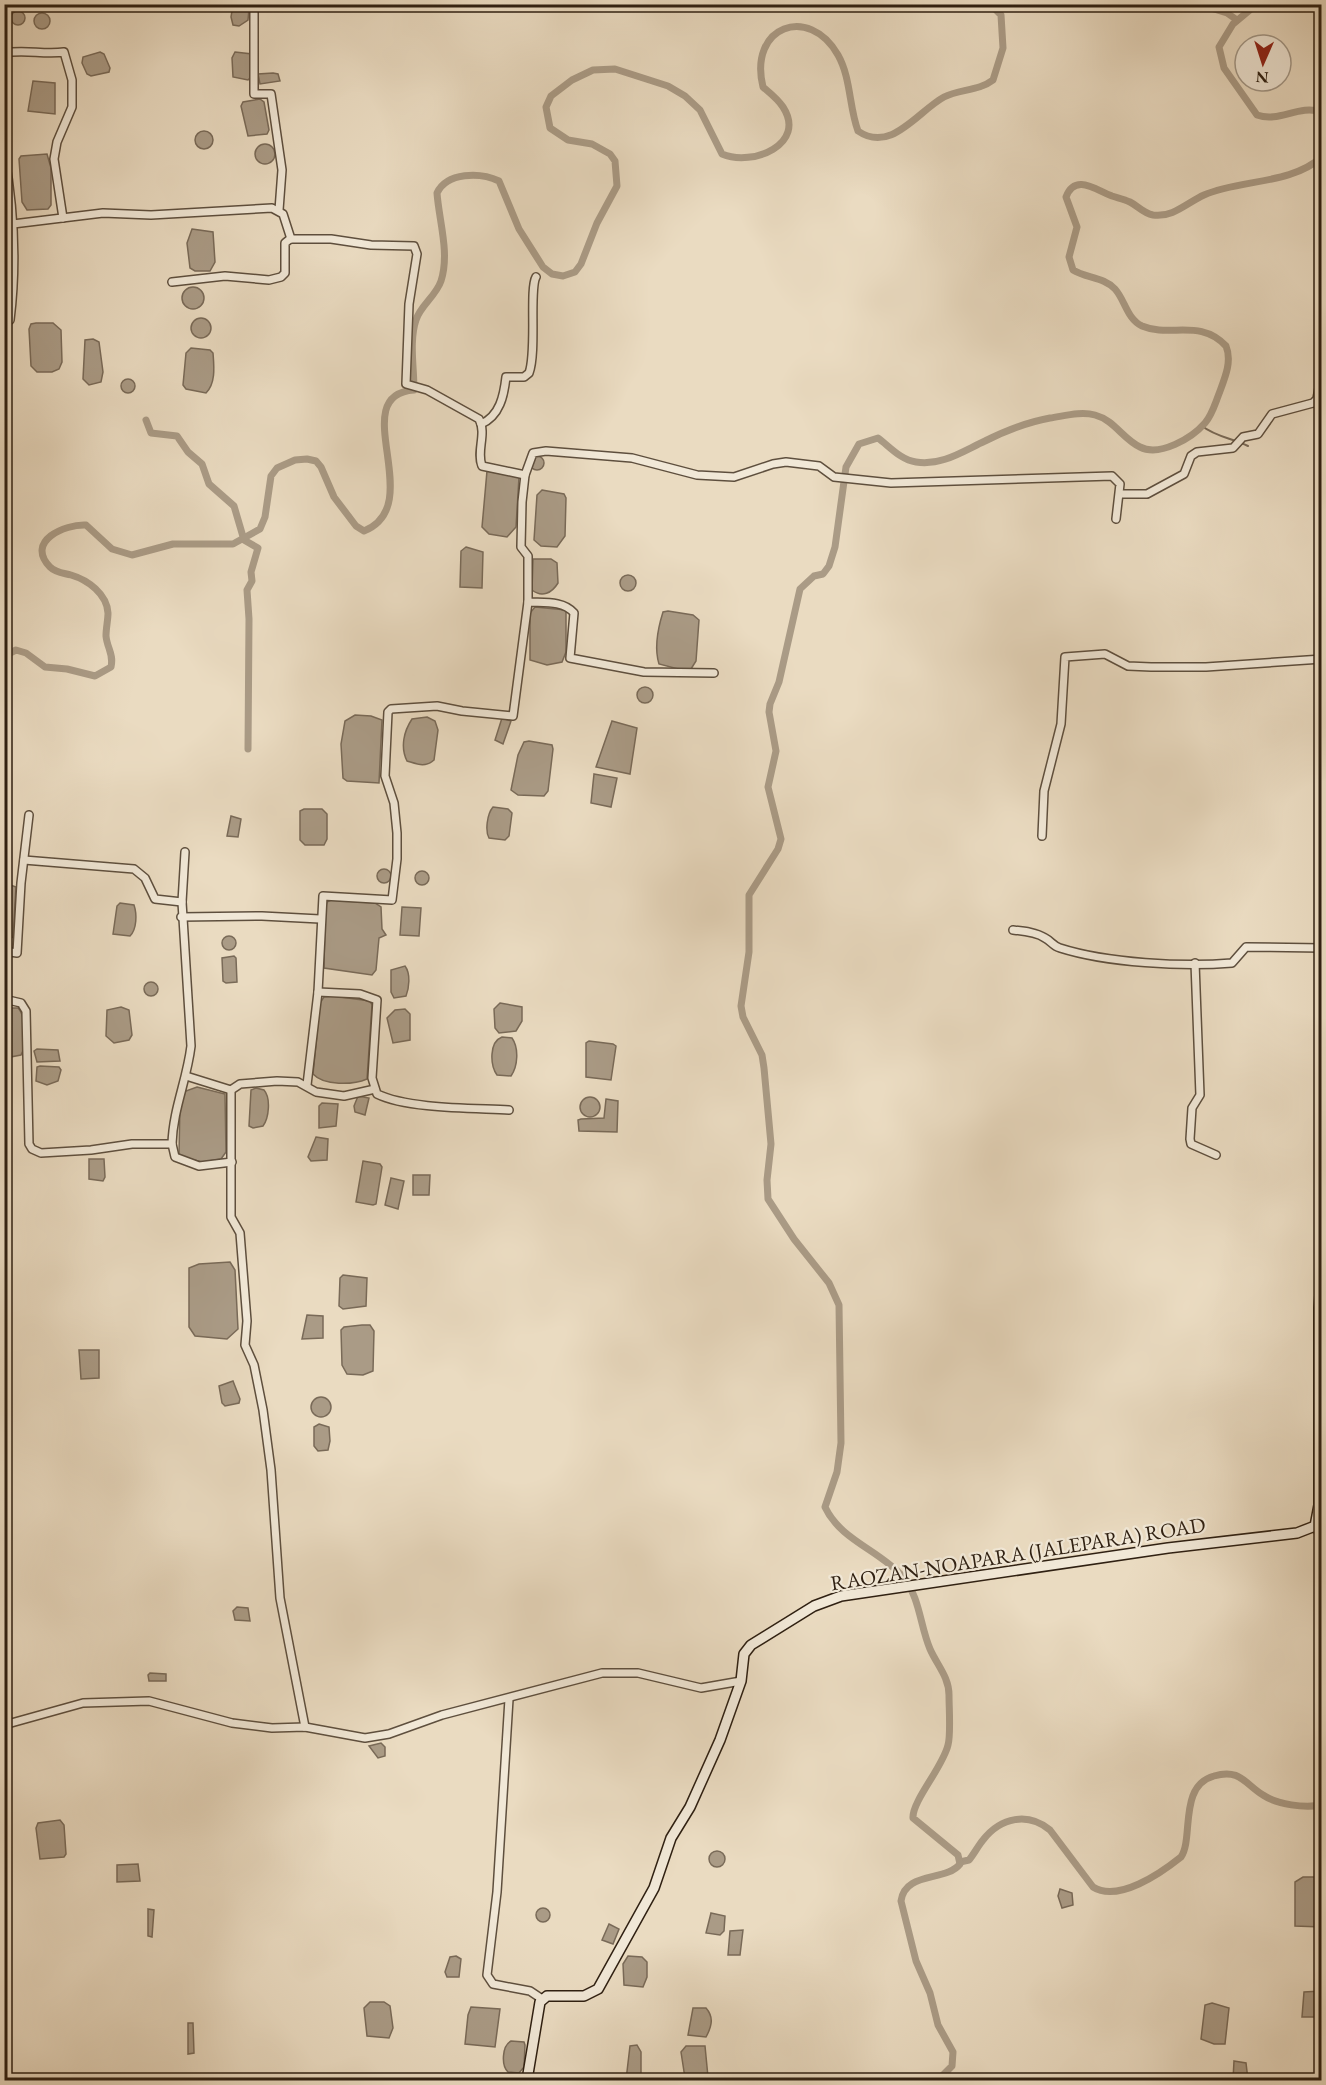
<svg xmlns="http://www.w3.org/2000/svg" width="1326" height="2085" viewBox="0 0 1326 2085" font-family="'EB Garamond',serif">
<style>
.water{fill:#aa9b86;stroke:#796a58;stroke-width:1.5}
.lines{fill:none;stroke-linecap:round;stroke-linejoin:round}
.stream{stroke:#796a58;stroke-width:2}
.canal{stroke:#aa9b86;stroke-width:7}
.minor-casing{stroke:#5e4f3e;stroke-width:10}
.secondary-casing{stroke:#2f2012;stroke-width:12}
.minor{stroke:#f1e8d7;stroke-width:7}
.secondary{stroke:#f1e8d7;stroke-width:9}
.labels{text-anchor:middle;stroke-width:4.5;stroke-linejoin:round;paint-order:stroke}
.street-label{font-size:21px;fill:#2f2012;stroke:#f1e8d7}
</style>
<rect width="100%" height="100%" fill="#eadbc1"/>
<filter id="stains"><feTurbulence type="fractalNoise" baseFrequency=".00333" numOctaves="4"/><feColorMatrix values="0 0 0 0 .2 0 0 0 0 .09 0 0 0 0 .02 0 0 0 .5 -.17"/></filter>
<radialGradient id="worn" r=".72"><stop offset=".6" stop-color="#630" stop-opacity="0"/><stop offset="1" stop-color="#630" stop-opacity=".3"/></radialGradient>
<!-- water -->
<g class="water">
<polygon points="233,5 245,5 249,9 248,20 239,26 233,25 231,17"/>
<circle cx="18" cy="18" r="7"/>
<circle cx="42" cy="21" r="8"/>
<polygon points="100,52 104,54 110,68 109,72 91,76 87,74 82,63 83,57"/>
<polygon points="235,52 252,54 251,77 248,80 233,77 232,58"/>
<polygon points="273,73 278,74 280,81 260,84 258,74"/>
<polygon points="33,81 55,83 55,114 28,111"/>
<polygon points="260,99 264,102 269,130 267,134 248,136 241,106 243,102"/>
<circle cx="204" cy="140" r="9"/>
<circle cx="265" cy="154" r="10"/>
<polygon points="47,154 51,168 51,205 48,209 27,210 22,202 19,159 21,156"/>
<polygon points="192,229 213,232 215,262 210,271 195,271 190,268 187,243"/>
<circle cx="193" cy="298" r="11"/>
<circle cx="201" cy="328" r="10"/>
<polygon points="36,323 53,323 61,330 62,362 59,369 52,372 37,372 31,366 29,329 31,324"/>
<polygon points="93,339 99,342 103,372 101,382 89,385 83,379 85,340"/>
<path d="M191 348 210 350 213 353C214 366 216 383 206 393L186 389 183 385 186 353Z"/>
<circle cx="128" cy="386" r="7"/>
<circle cx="537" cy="463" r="7"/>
<polygon points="487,471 519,477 516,527 507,537 489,534 482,527"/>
<polygon points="542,490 564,494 566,498 565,536 557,547 541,546 534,540 537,495"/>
<polygon points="466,547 483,552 482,588 460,587 461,551"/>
<path d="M533 559H551L557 563 558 583C552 593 542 598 532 590Z"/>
<circle cx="628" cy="583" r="8"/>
<polygon points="535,607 566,610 566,652 562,662 547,665 530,660 530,613"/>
<path d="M668 611 693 615 699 620 696 661 691 669 682 670 659 664C654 648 658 628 663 612Z"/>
<circle cx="645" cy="695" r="8"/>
<polygon points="355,715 371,716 382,720 379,783 347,781 343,778 341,744 345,721"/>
<path d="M427 717 435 721 438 730 434 760C425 768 417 764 407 761 400 747 404 731 412 719Z"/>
<polygon points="502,718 511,721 503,744 495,740"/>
<polygon points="612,721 637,728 630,774 596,767"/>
<polygon points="529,741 552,745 553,749 548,791 544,796 518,795 511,790 518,755 524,742"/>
<polygon points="594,774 617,778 611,807 591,803"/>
<path d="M493 807 508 809 512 813 509 836 505 840 489 838C485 831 487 814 493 807Z"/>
<polygon points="304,809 322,809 327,814 327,839 324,845 305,845 300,840 300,811"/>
<polygon points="231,816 241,819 238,837 227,836"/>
<circle cx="384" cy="876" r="7"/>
<circle cx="422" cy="878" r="7"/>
<polygon points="5,883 16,887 13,937 5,942"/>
<polygon points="331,900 375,903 381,907 382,929 386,935 379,938 376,970 372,975 324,968 325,910 327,902"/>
<path d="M120 903 134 905C137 914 137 929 130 936L113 934 117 906Z"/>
<polygon points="402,907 421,908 419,936 400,935"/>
<circle cx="229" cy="943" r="7"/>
<polygon points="234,956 236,958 237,982 226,983 223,981 222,958"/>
<path d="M405 966C411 974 409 988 406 996L394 998 391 992V970Z"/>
<circle cx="151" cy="989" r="7"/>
<path d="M333 996 370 1001 372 1005 367 1079C353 1085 324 1086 313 1074L320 1003 324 997Z"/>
<polygon points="500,1003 522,1007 522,1021 516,1031 499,1033 495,1028 494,1009"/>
<polygon points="121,1007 129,1010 132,1035 129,1040 114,1043 106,1036 107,1010"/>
<path d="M4 1008H18C26 1016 27 1045 21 1055L5 1058Z"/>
<polygon points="405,1009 410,1014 410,1040 393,1043 387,1018 395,1010"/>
<path d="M502 1037 512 1038C519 1048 518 1066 511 1076L497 1075C490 1065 489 1042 502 1037Z"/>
<polygon points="589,1041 613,1044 616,1046 611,1080 586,1077 586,1043"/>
<polygon points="37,1049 58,1050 60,1061 37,1062 34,1051"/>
<polygon points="40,1066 59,1067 61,1070 58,1081 47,1085 36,1081 37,1067"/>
<polygon points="197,1087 225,1094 226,1152 221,1159 202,1162 179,1156 180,1102 183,1092"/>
<path d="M256 1088 264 1090C271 1098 269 1118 263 1126L253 1128 249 1126 251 1090Z"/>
<polygon points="358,1096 369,1098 365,1115 355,1112 354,1106"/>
<circle cx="590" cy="1107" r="10"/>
<polygon points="606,1099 618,1101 617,1132 579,1131 578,1120 581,1119 604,1118"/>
<polygon points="322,1103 338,1104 336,1126 319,1128 319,1106"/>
<polygon points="316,1137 328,1139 327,1160 311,1161 308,1157"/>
<polygon points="89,1159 104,1159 105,1177 103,1181 89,1179"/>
<polygon points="363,1161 380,1164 382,1167 376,1204 373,1205 356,1202"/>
<polygon points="413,1175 430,1175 429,1195 413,1195"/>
<polygon points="391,1178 404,1181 398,1209 385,1205"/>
<polygon points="230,1262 235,1270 238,1329 227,1339 195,1336 189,1327 189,1268 199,1264"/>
<polygon points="343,1275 367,1278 366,1306 343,1309 339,1306 340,1278"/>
<polygon points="307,1315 323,1316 323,1338 302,1339"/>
<polygon points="362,1325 370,1325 374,1331 373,1371 363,1375 347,1374 342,1365 341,1330 344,1327"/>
<polygon points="79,1350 99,1350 99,1378 81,1379"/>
<polygon points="233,1381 240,1399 239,1403 225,1406 222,1403 219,1386"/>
<circle cx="321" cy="1407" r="10"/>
<polygon points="319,1424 329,1427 330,1441 328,1450 318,1451 314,1446 314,1427"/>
<polygon points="237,1607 248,1608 250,1621 235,1620 233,1611"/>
<polygon points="150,1673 166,1674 166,1681 149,1681 148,1675"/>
<polygon points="381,1743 385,1747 385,1756 378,1758 369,1746"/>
<polygon points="60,1820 64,1825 66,1854 64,1857 40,1859 36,1828 38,1823"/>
<circle cx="717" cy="1859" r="8"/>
<polygon points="138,1864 140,1881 117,1882 117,1865"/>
<polygon points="1303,1877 1321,1877 1321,1927 1295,1926 1295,1882"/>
<polygon points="1060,1889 1072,1893 1073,1905 1062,1908 1058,1896"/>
<circle cx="543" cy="1915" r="7"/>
<polygon points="148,1909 154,1910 152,1937 148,1936"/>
<polygon points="711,1913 725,1916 724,1931 720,1935 706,1933"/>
<polygon points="609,1924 619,1929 613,1944 602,1940"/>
<polygon points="743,1930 740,1955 728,1955 730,1931"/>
<polygon points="456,1956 461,1959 459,1977 447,1977 445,1972 450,1957"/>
<polygon points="628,1956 642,1957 647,1962 647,1977 643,1987 624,1985 623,1964"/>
<polygon points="1321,1991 1321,2017 1302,2017 1304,1992"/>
<polygon points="370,2002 384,2002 390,2006 393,2028 389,2038 367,2036 364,2008"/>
<polygon points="1212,2003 1229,2008 1225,2044 1214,2044 1201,2039 1205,2005"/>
<polygon points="471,2007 500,2009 495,2047 465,2044 468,2015"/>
<path d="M693 2008H706C714 2017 712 2026 706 2037L688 2035Z"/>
<polygon points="188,2023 193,2023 194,2053 188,2054"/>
<path d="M511 2041 524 2042 525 2045 524 2067 519 2073 508 2072C501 2065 502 2046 511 2041Z"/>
<polygon points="637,2045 641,2052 641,2080 626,2080 630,2046"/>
<polygon points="686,2046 705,2046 708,2077 685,2078 681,2052"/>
<polygon points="1234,2061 1246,2063 1248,2080 1233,2080"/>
</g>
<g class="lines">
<!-- stream -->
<path class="stream" d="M1202 426C1216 437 1232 438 1248 446"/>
<!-- canal -->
<g class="canal">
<polyline points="1198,4 1227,13 1237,20"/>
<path d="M1257 4 1233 24 1219 47 1224 68 1257 115C1280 123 1298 104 1322 112"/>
<polyline points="146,420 151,433 177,436 188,452 202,464 209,484 234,506 244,540 258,548 251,572 252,581 247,590 249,619 248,749"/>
<path d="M4 656 16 650 26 653 45 667 67 669 95 676 111 667C114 654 107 648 106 636 106 628 108 620 108 613 107 594 88 580 71 575 64 573 56 573 50 567 25 541 65 524 86 525L112 549 132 555 173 544H233L260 529 265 517 271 476 277 468 295 460 307 459 316 461 321 467 334 497 356 526 364 531C429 505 344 395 414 390 414 367 409 341 416 320 420 306 436 296 441 281 450 253 439 221 437 193 447 172 480 172 499 181L519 229 543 267 552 274 563 276 575 272 581 264 597 223 617 186 615 161 610 154 592 144 568 140 550 128 546 107 551 96 572 80 593 70 615 69 668 86 685 96 700 110 722 154C753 167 807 144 783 107 778 99 770 93 763 87 748 26 809 4 838 55 851 78 849 107 858 131 891 154 918 111 944 97 959 89 979 91 993 80L1003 48 1001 15 992 6 976 4"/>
<path d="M960 1862 969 1860C974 1854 978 1846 983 1840 1001 1817 1028 1812 1050 1830L1093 1887C1118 1903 1161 1873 1181 1857 1194 1838 1178 1786 1214 1776 1240 1768 1245 1784 1263 1795 1278 1805 1304 1808 1322 1805"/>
<path d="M938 2080 952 2066 953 2052 938 2025 930 1993 916 1961 901 1901C905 1871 946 1882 960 1864L958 1855 913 1818C912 1801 943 1767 948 1745 951 1735 949 1708 949 1695 949 1677 937 1665 930 1649 920 1626 920 1597 903 1577 881 1551 840 1540 825 1507L837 1472 841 1443 839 1305 829 1283 794 1239 768 1199 767 1180 771 1144 764 1068 762 1055 743 1017 741 1006 749 952V895L778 849 781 839 768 787 776 751 769 712 770 704 779 682 800 589 814 576 823 574 829 566 835 547 846 467 859 444 878 438C890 447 901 460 916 462 942 466 963 451 985 441 1005 431 1028 422 1050 418 1064 416 1081 411 1095 415 1114 420 1123 439 1140 447 1160 457 1192 438 1205 423 1211 416 1214 407 1217 399 1223 382 1233 363 1226 346 1200 318 1170 338 1142 326 1127 319 1125 300 1115 289 1104 277 1086 278 1073 270L1069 257 1077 227 1066 197C1075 173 1096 190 1112 196 1118 198 1124 199 1130 202 1138 206 1143 213 1153 215 1173 218 1188 202 1204 195 1241 179 1290 185 1322 157"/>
</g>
<!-- minor casing -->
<g class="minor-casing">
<g id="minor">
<polyline points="258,4 254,8 254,94 271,94 282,170 279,210"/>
<path d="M4 53C25 49 44 55 64 52L72 80V107L57 142 54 159 63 218"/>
<path d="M4 153C14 208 17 264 10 320"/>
<polyline points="13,224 103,213 151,215 272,208 283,214 291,239"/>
<path d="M172 282 225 276 269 280 281 277 285 273V243L290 239H331L371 245 414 246 417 254 409 304 406 384 427 390 479 419C487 434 476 451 482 466L525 475"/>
<path d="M481 424C500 416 504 395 506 377H524L529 373C537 352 529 289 536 277"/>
<polyline points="1120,494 1147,494 1184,474 1191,456 1197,452 1233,448 1243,437 1258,434 1272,414 1313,403 1317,399 1322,372"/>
<path d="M528 602C543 603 563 600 574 613L570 658 644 672 714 673"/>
<polyline points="1042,836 1044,791 1061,724 1065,657 1105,654 1128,666 1151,667 1206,667 1322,659"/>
<polyline points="24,860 134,869 145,878 155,899 182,902"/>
<polyline points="181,917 262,916 320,919"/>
<path d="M1013 930C1023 931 1036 932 1045 938 1051 941 1053 946 1060 948 1107 963 1183 967 1232 963L1246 947 1322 948"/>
<polyline points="4,951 17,953 21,883 29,815"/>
<polyline points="1195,963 1200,1095 1192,1108 1190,1139 1191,1144 1216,1155"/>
<path d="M318 992 360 994 377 1000 372 1078 377 1094C408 1109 473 1108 509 1110"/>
<polyline points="4,999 21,1003 26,1011 29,1144 32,1149 41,1153 91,1150 132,1144 172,1144 175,1157 199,1166 232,1162"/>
<polyline points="186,1076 231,1090"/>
<polyline points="307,1085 318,992 323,896 392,900 397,859 397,833 394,803 385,776 388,712 391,709 437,706 462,711 513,716 528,602 528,556 521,547 522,502 525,475 533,453 546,451 632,458 697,475 734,477 773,464 786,462 819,466 834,477 891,483 1112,476 1120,484 1116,519"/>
<path d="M172 1144C173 1109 187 1080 191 1046L182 902 185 852"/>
<polyline points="1315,1526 1322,1539"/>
<polyline points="509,1699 497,1892 487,1975 493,1984 530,1991 542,1999"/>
<polyline points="4,1725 83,1703 149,1701 232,1723 272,1728 305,1727 365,1738 389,1734 442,1715 602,1673 638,1673 701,1688 741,1681"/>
<polyline points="305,1727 280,1598 271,1470 263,1410 254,1365 245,1345 247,1321 240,1233 231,1217 231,1090 240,1084 277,1081 298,1082 316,1092 344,1096 375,1089"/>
</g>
</g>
<!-- secondary casing -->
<g class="secondary-casing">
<polyline id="secondary" points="527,2080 540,2002 547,1996 584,1996 598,1989 654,1888 671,1838 690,1807 720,1740 741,1681 744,1654 751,1645 814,1606 841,1596 1168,1548 1297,1533 1315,1526 1319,1505 1319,1308 1322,1271"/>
</g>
<!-- minor -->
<use href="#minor" class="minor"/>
<!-- secondary -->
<use href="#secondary" class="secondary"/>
</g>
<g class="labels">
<!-- street labels -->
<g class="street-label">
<text transform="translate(1018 1554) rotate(-9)" y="7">RAOZAN-NOAPARA (JALEPARA) ROAD</text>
</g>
</g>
<!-- margin -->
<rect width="1326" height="2085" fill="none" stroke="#eadbc1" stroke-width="24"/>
<rect x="6" y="6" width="1314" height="2073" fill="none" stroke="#2f2012" stroke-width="3"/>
<rect x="12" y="12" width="1302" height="2061" fill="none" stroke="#2f2012" stroke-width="1.5"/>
<!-- north arrow -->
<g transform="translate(1263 63) rotate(183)"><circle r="28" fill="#f1e8d7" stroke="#a39888" stroke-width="1.5"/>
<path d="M0-4.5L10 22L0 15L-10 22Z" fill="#8f2418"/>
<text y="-9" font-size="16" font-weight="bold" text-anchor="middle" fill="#2f2012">N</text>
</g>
<rect width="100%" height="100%" filter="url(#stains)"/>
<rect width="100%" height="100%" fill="url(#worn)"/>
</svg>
